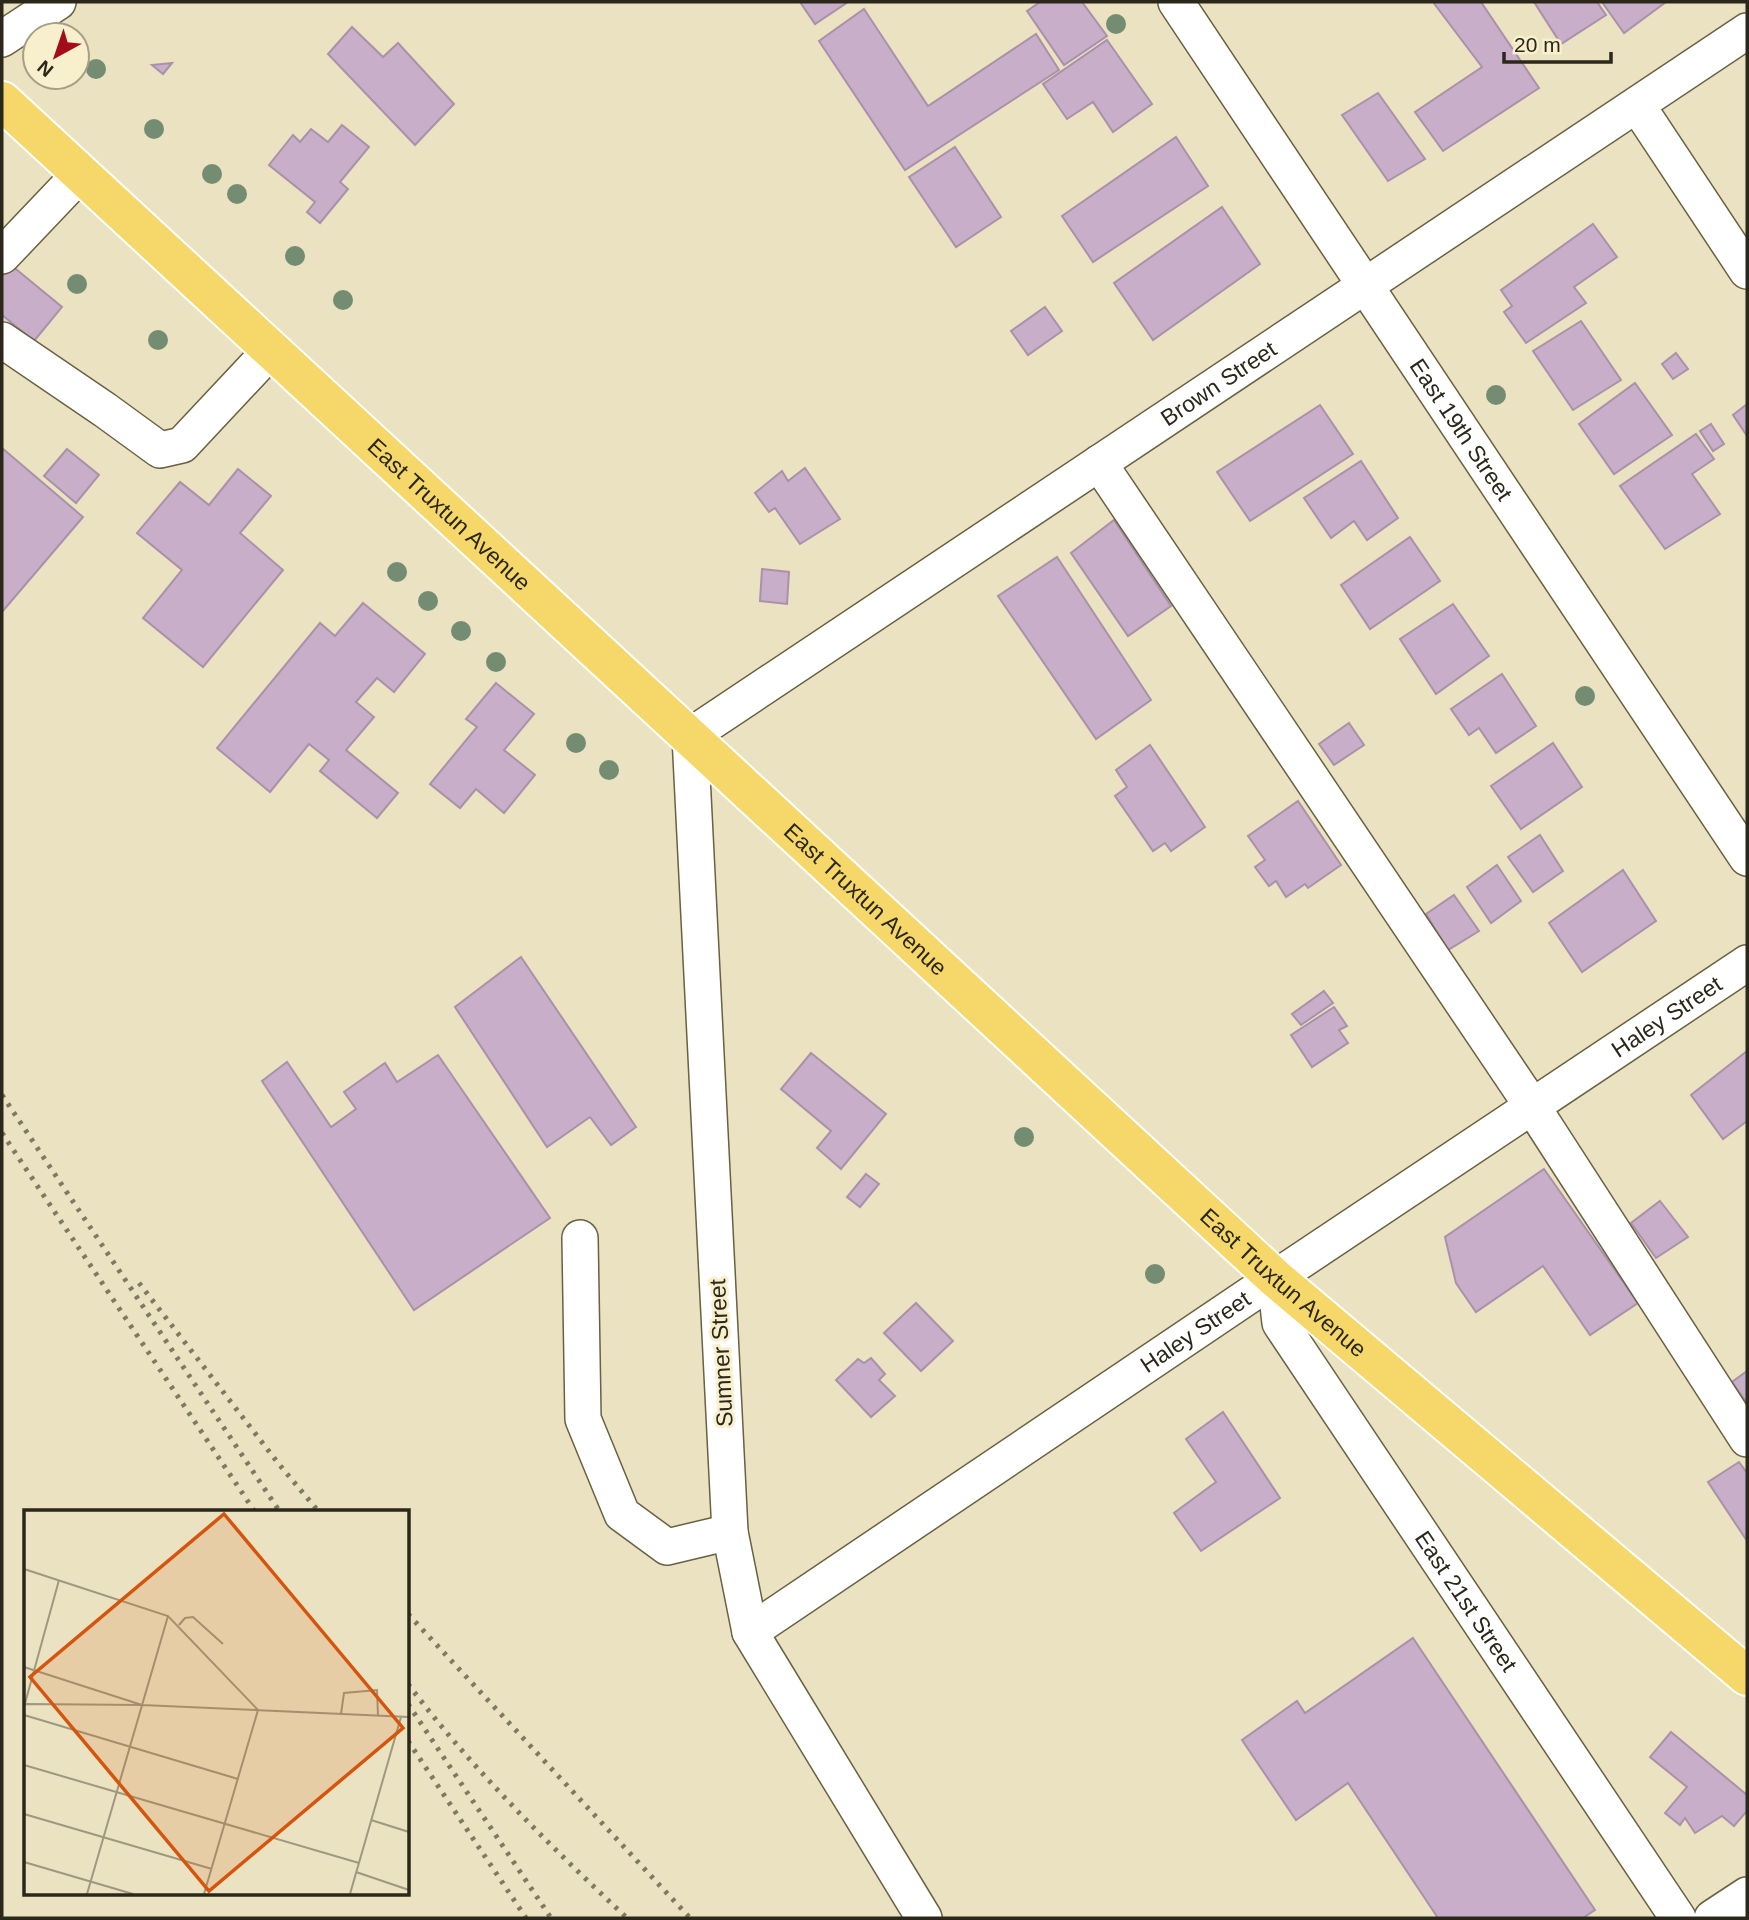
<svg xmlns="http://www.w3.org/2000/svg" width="1749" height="1920" viewBox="0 0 1749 1920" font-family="Helvetica,sans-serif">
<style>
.building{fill:#c8aec8;stroke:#aa91aa;stroke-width:2}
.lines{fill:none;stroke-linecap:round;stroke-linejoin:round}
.minor-casing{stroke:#686142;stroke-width:38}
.major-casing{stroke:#fff;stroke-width:42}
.minor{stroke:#fff;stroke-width:35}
.major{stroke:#f5d76a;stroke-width:38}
.rail{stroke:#7e7963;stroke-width:5;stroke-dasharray:3.5 7;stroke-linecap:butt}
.tree{fill:#748d72}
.labels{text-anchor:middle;stroke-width:6;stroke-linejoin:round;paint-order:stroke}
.street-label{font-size:23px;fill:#2b281b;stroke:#f8efcd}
.inset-road{fill:none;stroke:#9e987e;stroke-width:2}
.view{fill:#d5540e;fill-opacity:0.15;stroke:#d5540e;stroke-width:3.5}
.inset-edge{fill:none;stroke:#2b281b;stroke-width:3.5}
</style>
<rect width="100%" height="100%" fill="#eae2c0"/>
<!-- building -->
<g class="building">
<polygon points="800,2 848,2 815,24"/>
<polygon points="1040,2 1082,2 1107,36 1064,65 1027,11"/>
<polygon points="1433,2 1481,2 1539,88 1443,151 1415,112 1482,67"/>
<polygon points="1534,2 1597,2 1606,15 1561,44"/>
<polygon points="1602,2 1666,2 1624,33"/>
<polygon points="864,9 928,106 1036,34 1059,70 905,170 819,41"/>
<polygon points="352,27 383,57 398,43 454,104 415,145 328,54"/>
<polygon points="1107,40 1152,104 1113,132 1093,102 1067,119 1043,84"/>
<polygon points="172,63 163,74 152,65"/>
<polygon points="1378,93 1425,159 1388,181 1342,115"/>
<polygon points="342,125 369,147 340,182 348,189 320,223 307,212 315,202 269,165 293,135 300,142 311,129 328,142"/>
<polygon points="1176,137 1208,186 1093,262 1062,216"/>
<polygon points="955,147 1001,217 956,247 909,177"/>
<polygon points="1222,207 1260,264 1153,340 1114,283"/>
<polygon points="1593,224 1617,257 1574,287 1586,303 1526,343 1504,312 1512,306 1501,290"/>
<polygon points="11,265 62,307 34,341 2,315 2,276"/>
<polygon points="1045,307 1062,331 1028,355 1011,331"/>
<polygon points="1581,321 1621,380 1573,410 1533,351"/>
<polygon points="1676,353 1688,369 1673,379 1662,364"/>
<polygon points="1635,383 1672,435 1614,474 1579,424"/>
<polygon points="1747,404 1747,436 1733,415"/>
<polygon points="1320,405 1353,454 1250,521 1217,472"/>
<polygon points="1711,424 1724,444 1713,451 1700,431"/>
<polygon points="1696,434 1714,459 1692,474 1720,514 1665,549 1620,486"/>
<polygon points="2,448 83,517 2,612"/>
<polygon points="67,449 99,475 76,503 44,476"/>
<polygon points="1361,461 1398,518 1367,540 1354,521 1331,538 1304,498"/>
<polygon points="805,468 840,519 800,544 775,508 769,512 755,493 782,471 788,481"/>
<polygon points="238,469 271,496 240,533 283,570 203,667 143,618 182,570 137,533 180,482 209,505"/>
<polygon points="1114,520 1171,606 1128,636 1071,553"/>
<polygon points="1410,537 1440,581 1370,629 1341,585"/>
<polygon points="1057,557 1151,700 1096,739 998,596"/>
<polygon points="762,569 789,572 787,604 760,601"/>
<polygon points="363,603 425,654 394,692 377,678 356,702 374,717 346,750 398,793 377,818 320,771 329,760 309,744 270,792 217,748 320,623 335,636"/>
<polygon points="1453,604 1489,656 1436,694 1400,639"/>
<polygon points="1502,674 1536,726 1496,753 1479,728 1469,735 1451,709"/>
<polygon points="496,683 534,714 504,750 535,775 504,813 476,789 460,808 430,784 477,727 466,719"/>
<polygon points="1349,723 1364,745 1334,765 1319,744"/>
<polygon points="1553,743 1582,787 1521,829 1491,786"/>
<polygon points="1150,745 1205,827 1171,851 1165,843 1153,851 1115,796 1127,787 1116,770"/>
<polygon points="1298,801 1341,865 1308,888 1305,884 1286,897 1276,881 1269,886 1255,867 1265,860 1248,836"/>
<polygon points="1540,835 1563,871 1533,892 1508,857"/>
<polygon points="1497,865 1521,901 1491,923 1467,887"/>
<polygon points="1623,870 1656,921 1582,972 1549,923"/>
<polygon points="1454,895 1479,931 1448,950 1426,914"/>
<polygon points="521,957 636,1127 611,1145 590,1117 547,1147 455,1007"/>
<polygon points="1324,991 1333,1003 1301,1025 1292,1014"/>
<polygon points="1334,1007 1347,1026 1339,1030 1348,1043 1312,1067 1291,1035"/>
<polygon points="1747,1051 1747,1121 1723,1139 1691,1095"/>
<polygon points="811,1053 886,1114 841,1169 817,1148 831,1131 781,1089"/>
<polygon points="438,1055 550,1218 414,1310 262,1081 287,1062 331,1127 356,1109 344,1092 385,1063 397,1082"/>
<polygon points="1544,1169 1638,1303 1590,1335 1543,1266 1476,1312 1456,1283 1445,1237"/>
<polygon points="866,1174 879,1184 860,1207 847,1197"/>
<polygon points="1660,1201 1688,1237 1656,1258 1631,1223"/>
<polygon points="916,1303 953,1341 921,1371 884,1333"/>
<polygon points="871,1358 885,1374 879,1380 895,1396 871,1417 836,1380 858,1359 864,1363"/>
<polygon points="1747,1371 1747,1403 1732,1382"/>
<polygon points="1223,1412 1280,1498 1201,1551 1174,1513 1216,1482 1186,1439"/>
<polygon points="1739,1462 1747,1473 1747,1541 1708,1482"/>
<polygon points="1413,1638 1595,1910 1583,1918 1438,1918 1348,1783 1296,1820 1242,1740 1297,1701 1305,1713"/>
<polygon points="1671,1732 1747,1795 1747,1811 1734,1826 1722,1816 1695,1833 1685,1818 1680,1825 1665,1813 1687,1787 1650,1757"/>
</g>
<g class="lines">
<!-- minor casing -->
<g class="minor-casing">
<g id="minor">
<path id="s1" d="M1176 2 1747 858"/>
<polyline points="2,39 58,2"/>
<polyline points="1637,105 1747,271"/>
<polyline points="2,256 80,174"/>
<polyline points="2,340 105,410 160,450 182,445 271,350"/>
<polyline points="1099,463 1532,1106 1747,1439"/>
<polyline points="580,1238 583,1419 622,1514 667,1547 730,1532"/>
<path id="s2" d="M1275 1278 1280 1323 1678 1918"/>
<path id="s3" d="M750 1632 1275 1278 1747 963"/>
<path id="s4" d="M924 1918 750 1632 730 1532 690 736 1747 31"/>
<polyline points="1712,1918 1747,1895"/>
</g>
</g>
<!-- major casing -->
<g class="major-casing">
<g id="major">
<path id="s5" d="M2 101 1275 1278 1747 1676"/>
</g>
</g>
<!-- minor -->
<use href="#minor" class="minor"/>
<!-- major -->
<use href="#major" class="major"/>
<!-- rail -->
<g class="rail">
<polyline points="2,1095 280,1512"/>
<polyline points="2,1133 255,1512"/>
<polyline points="139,1283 278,1463 319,1512"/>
<polyline points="408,1614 690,1918"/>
<path d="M408 1684C472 1769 549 1845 627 1918"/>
<polyline points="408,1704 551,1918"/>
<polyline points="408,1741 526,1918"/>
</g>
</g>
<!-- trees -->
<g class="tree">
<circle cx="1116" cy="24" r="10"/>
<circle cx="96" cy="69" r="10"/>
<circle cx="154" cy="129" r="10"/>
<circle cx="212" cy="174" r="10"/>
<circle cx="237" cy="194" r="10"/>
<circle cx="295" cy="256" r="10"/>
<circle cx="77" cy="284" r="10"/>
<circle cx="343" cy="300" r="10"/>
<circle cx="158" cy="340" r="10"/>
<circle cx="1496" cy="395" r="10"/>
<circle cx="397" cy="572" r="10"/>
<circle cx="428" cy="601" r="10"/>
<circle cx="461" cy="631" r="10"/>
<circle cx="496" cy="662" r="10"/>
<circle cx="1585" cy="696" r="10"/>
<circle cx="576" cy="743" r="10"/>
<circle cx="609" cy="770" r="10"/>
<circle cx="1024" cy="1137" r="10"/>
<circle cx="1155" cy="1274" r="10"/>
</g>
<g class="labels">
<!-- street labels -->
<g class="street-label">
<text dy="8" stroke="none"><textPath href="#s4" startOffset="1869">Brown Street</textPath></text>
<text dy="8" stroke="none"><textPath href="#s1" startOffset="514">East 19th Street</textPath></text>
<text dy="8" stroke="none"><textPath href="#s5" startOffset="609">East Truxtun Avenue</textPath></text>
<text dy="8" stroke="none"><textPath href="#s5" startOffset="1176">East Truxtun Avenue</textPath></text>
<text dy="8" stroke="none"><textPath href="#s3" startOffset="1104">Haley Street</textPath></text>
<text dy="8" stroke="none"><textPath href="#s5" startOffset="1743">East Truxtun Avenue</textPath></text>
<text dy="8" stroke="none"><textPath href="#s3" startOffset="537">Haley Street</textPath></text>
<text transform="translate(721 1353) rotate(-93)" y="8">Sumner Street</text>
<text dy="8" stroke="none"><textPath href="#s2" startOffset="380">East 21st Street</textPath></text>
</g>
</g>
<!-- overview -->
<g transform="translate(24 1510)">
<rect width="385" height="385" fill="#eae2c0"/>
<path class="inset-road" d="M0 59 144 106 234 200 180 384M155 115 161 108 169 107 199 134M0 157 118 195M0 194 118 195 385 207M0 197 35 70M317 204 320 183 353 180 354 206M0 205 214 269M0 255 335 353M0 304 188 359M347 310 385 322M0 352 109 384M332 362 385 380M63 384 144 106M326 384 377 207"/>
<path class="view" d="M200 4 379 218 185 381 6 167Z"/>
<rect width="385" height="385" class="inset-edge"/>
</g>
<!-- border -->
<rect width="1749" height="1920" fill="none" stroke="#2b281b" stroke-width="7"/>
<!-- north arrow -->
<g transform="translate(56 56) rotate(220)"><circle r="33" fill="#f8efcd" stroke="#a69f86" stroke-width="2"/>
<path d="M0-5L12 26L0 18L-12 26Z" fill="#a50c19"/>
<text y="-10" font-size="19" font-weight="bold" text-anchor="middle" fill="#2b281b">N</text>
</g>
<!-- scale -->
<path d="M1504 52v10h107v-10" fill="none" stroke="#2b281b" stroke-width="3.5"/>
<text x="1514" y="52" font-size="21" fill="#2b281b" stroke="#f8efcd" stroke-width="5" paint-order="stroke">20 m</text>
</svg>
